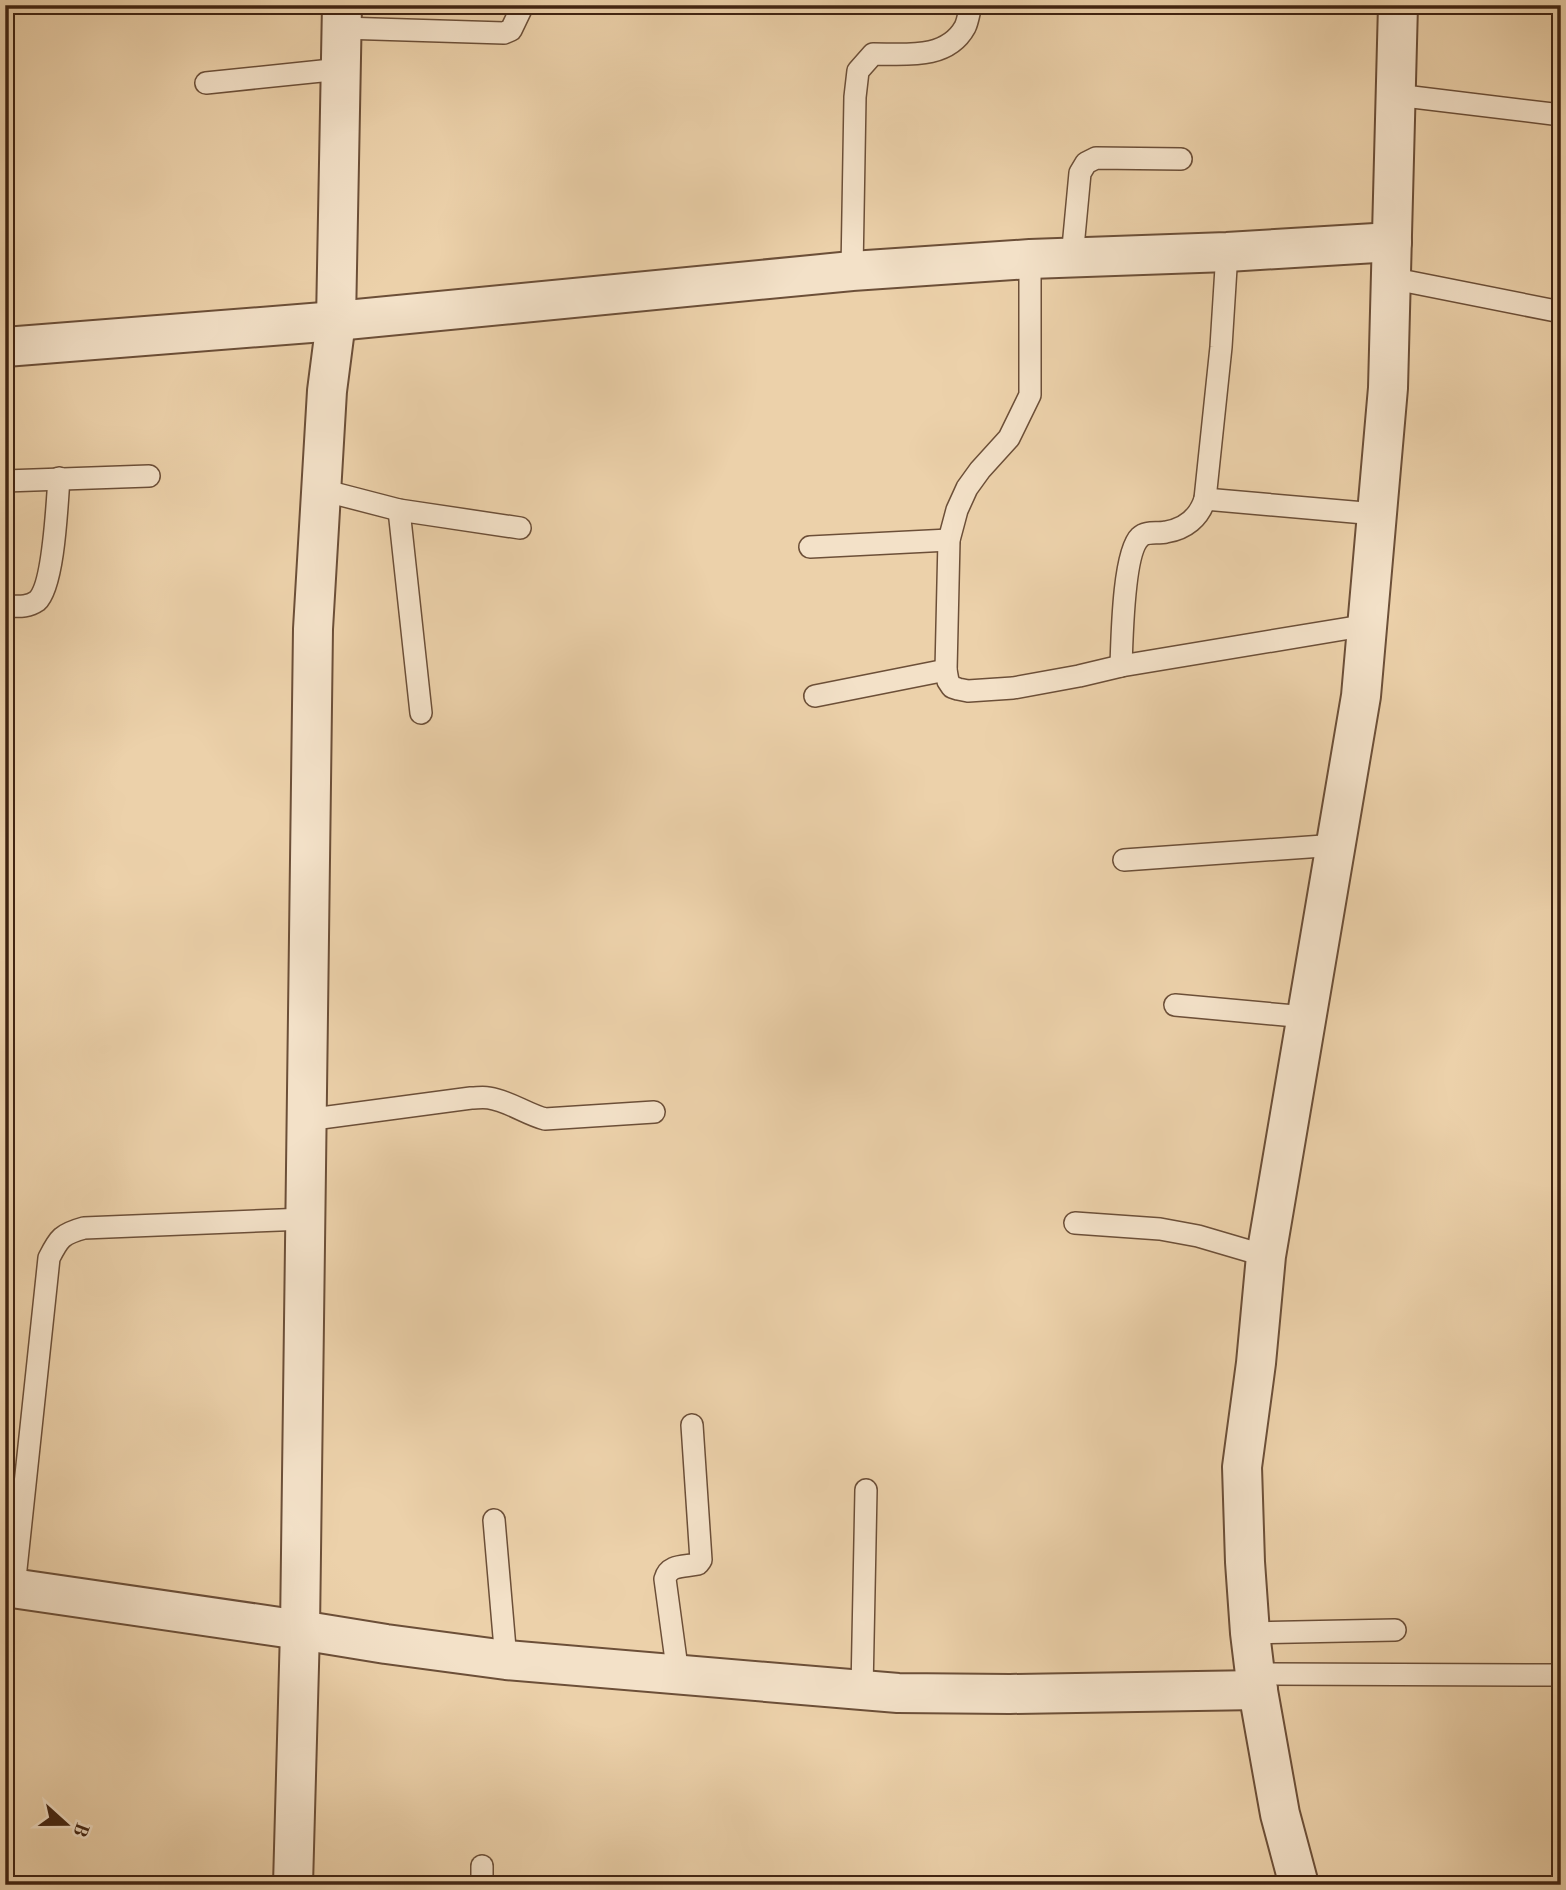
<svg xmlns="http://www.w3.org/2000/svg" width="1566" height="1890" viewBox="0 0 1566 1890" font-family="'Old Standard TT',serif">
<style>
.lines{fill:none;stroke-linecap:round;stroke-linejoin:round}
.service-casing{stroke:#6c4f38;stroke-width:24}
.minor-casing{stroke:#6c4f38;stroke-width:42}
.service{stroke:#f3e1c8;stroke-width:21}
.minor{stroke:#f3e1c8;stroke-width:38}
</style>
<rect width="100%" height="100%" fill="#ecd1aa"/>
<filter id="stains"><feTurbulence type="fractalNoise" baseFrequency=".00286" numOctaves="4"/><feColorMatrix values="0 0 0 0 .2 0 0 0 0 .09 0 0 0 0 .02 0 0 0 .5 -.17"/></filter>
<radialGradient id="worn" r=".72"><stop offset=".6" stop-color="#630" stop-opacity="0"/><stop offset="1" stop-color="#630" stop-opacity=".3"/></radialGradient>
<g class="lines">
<!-- service casing -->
<g class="service-casing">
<g id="service">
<polyline points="342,28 504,33 511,30 523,5"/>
<polyline points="206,83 341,69"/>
<polyline points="1396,95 1561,115"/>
<polyline points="1072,258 1080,173 1086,163 1096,158 1181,159"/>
<polyline points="1030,259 1030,395 1009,438 980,470 967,488 957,510 949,540 946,670 948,681 952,687 958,689 968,691 1013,688 1079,676 1121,666 1368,625"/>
<path d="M852 271 855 97 858 71 873 54C905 54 947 60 965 27 968 21 969 12 971 5"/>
<polyline points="1390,278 1561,312"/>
<polyline points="5,481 149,476"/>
<polyline points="322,490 399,510 520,528"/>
<polyline points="1205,499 1376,514"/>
<polyline points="399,510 421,713"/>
<polyline points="810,547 949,540"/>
<path d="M5 606C17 606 27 608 37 601 54 586 57 503 59 478"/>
<path d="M1121 666C1122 641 1123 553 1140 537 1146 531 1157 534 1166 532 1185 529 1199 518 1205 499L1221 347 1227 252"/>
<polyline points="815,696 946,670"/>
<polyline points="1124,860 1337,845"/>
<polyline points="1175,1005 1306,1017"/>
<path d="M306 1120 471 1098C477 1098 483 1097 489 1098 509 1101 526 1114 545 1119L654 1112"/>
<polyline points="1075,1223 1160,1229 1198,1236 1266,1256"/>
<polyline points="494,1520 506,1660"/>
<path d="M14 1588 49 1258C59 1238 62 1234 84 1228L305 1219"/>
<polyline points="1250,1633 1395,1630"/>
<polyline points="1255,1674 1561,1675"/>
<path d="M678 1675 665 1579C669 1564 684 1567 698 1564L701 1560 692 1425"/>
<polyline points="862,1690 866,1490"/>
<polyline points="482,1885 482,1866"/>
</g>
</g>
<!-- minor casing -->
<g class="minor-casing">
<g id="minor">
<polyline points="5,347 336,321 852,271 1030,259 1227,252 1392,242"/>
<polyline points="5,1587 300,1630 386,1644 506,1660 862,1690 898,1693 1010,1694 1258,1690"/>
<polyline points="293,1885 300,1630 313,629 327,391 336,321 342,5"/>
<polyline points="1299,1885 1280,1814 1255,1674 1250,1633 1245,1562 1242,1467 1256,1363 1266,1256 1361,696 1388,388 1398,5"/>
</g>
</g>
<!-- service -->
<use href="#service" class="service"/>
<!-- minor -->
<use href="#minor" class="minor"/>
</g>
<!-- margin -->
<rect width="1566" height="1890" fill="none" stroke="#ecd1aa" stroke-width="28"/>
<rect x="7" y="7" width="1552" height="1876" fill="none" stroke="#412412" stroke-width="3.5"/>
<rect x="14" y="14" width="1538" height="1862" fill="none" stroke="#412412" stroke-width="2"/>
<!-- north arrow -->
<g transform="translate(66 1824) rotate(111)" stroke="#f3e1c8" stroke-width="5" paint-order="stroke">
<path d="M0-5L12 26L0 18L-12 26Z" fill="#412412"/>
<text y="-10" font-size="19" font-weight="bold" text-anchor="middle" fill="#412412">B</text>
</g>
<rect width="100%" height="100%" filter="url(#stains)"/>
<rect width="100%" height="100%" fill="url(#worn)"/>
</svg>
